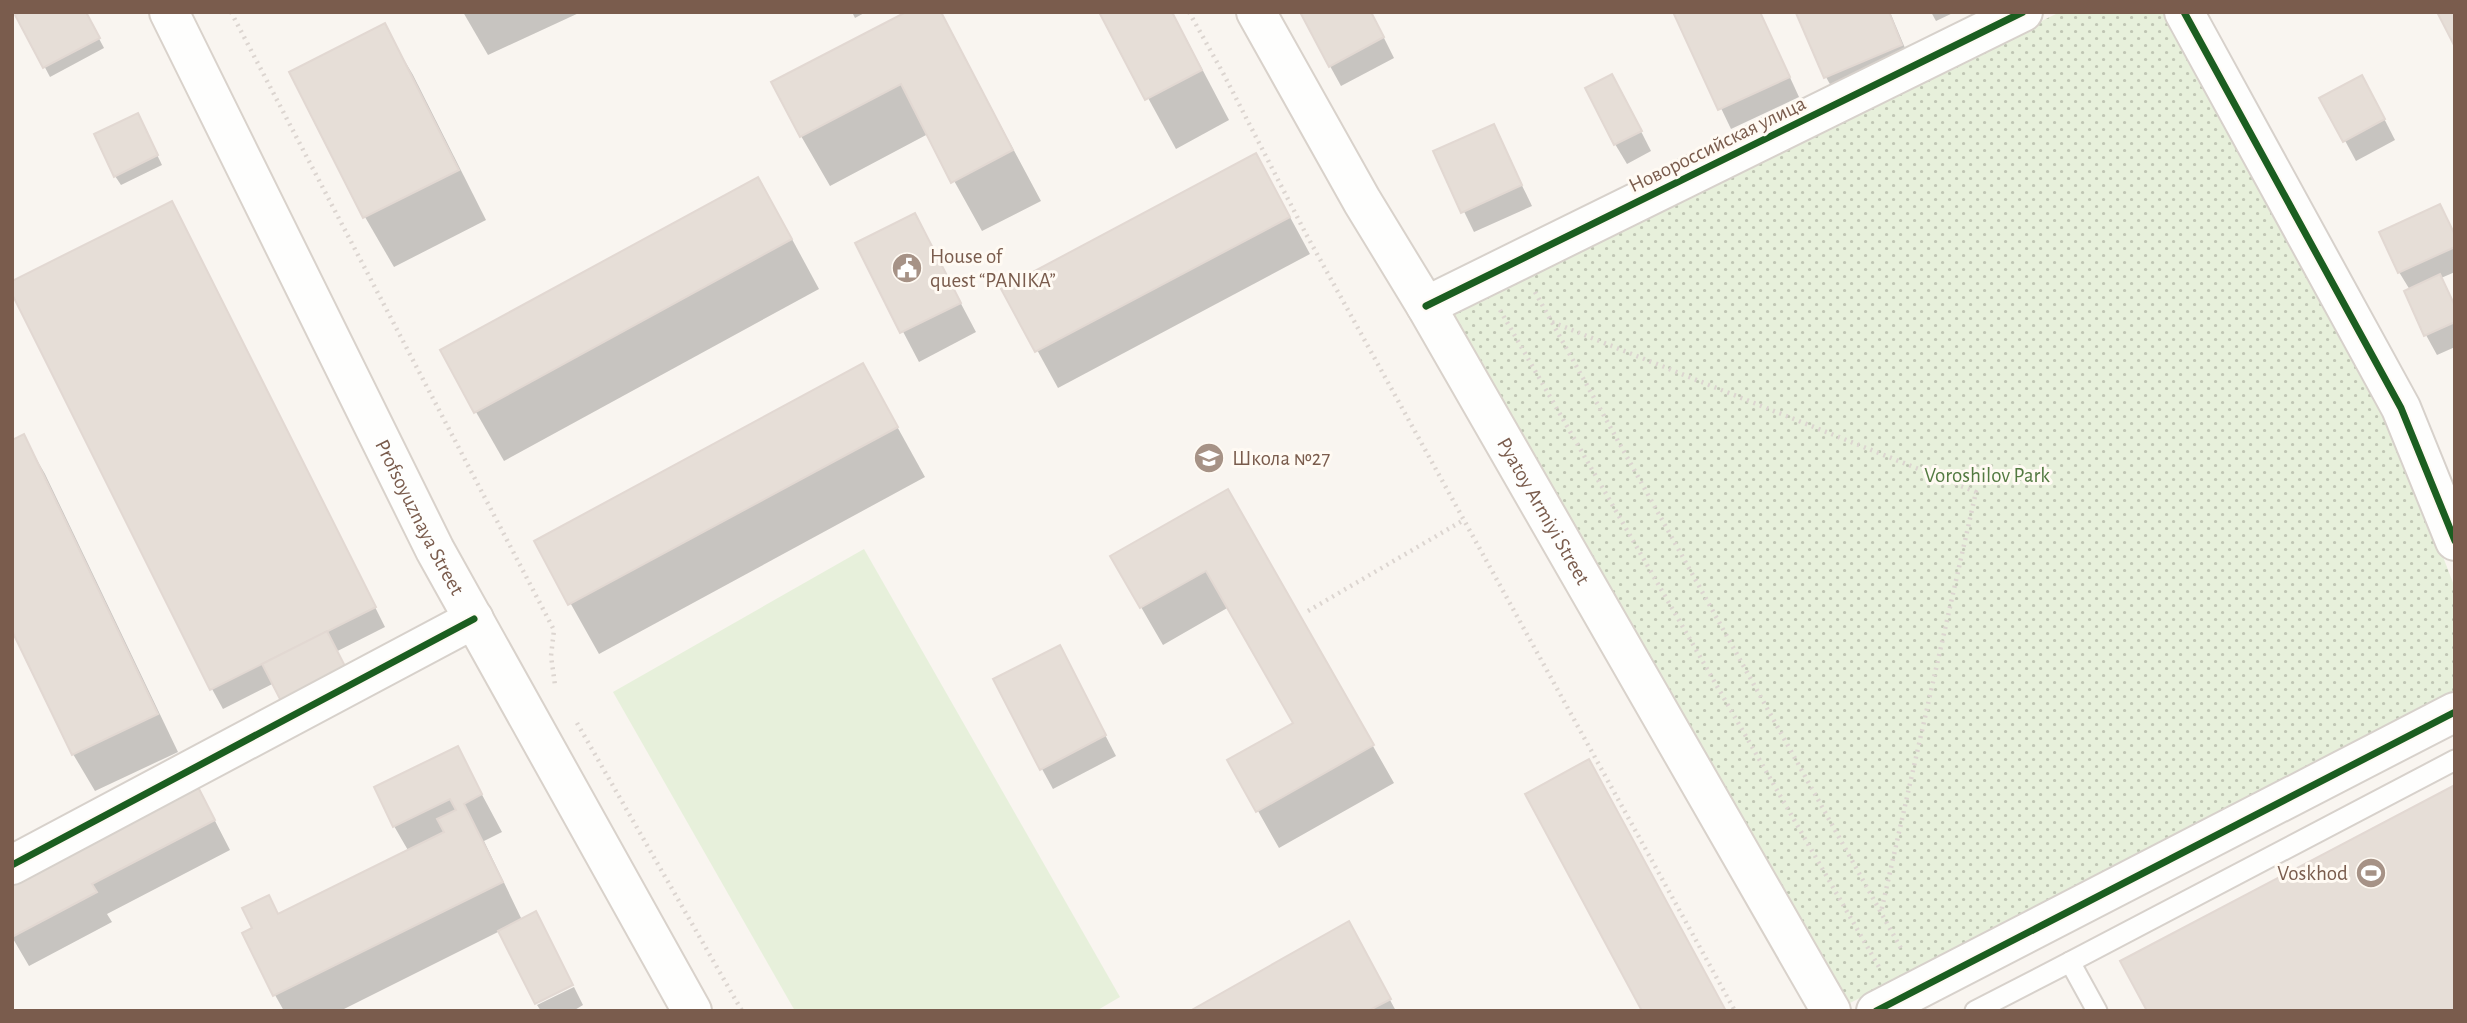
<svg xmlns="http://www.w3.org/2000/svg" width="2467" height="1023" viewBox="0 0 2467 1023" font-family="'Alegreya Sans',sans-serif">
<style>
.park{fill:url(#park-dots)}
.garden{fill:#e7f0db}
.shadow{fill:#0003}
.building{fill:#e6ded7;stroke:#e2d8d2;stroke-width:2}
.lines{fill:none;stroke-linecap:round;stroke-linejoin:round}
.lane-casing{stroke:#d7d1cb;stroke-width:23}
.street-casing{stroke:#d7d1cb;stroke-width:42}
.secondary-casing{stroke:#d9d2cb;stroke-width:42}
.path{stroke:#dcd5d0;stroke-width:4.5;stroke-dasharray:2 5;stroke-linecap:butt}
.lane{stroke:#fefefd;stroke-width:19}
.street{stroke:#fefefd;stroke-width:38}
.secondary{stroke:#fefefd;stroke-width:38}
.cycleway-casing{stroke:#fffaf3;stroke-width:11}
.cycleway{stroke:#1b5e20;stroke-width:7}
.labels{text-anchor:middle;stroke-width:6;stroke-linejoin:round;paint-order:stroke}
.street-label{font-size:21px;fill:#7a5c4d;stroke:#fffaf3}
.poi-label{font-size:21px;fill:#7a5c4d;stroke:#fffaf3;text-anchor:start}
.park-label{font-size:21px;fill:#537a41;stroke:#fffaf3}
</style>
<defs>
<pattern id="park-dots" width="8" height="8" patternUnits="userSpaceOnUse" patternTransform="scale(1.75)"><rect width="8" height="8" fill="#e7f0db"/><path d="M2 2h.1M6 6h.1" fill="none" stroke="#c0c6b4" stroke-width="1.8" stroke-linecap="round"/></pattern>
</defs>
<rect width="100%" height="100%" fill="#f9f5f0"/>
<!-- park -->
<polygon class="park" points="2060,12 2170,12 2387,411 2455,588 2455,697 1850,1003 1450,311"/>
<!-- garden -->
<polygon class="garden" points="864,549 1120,997 1096,1011 795,1011 613,692"/>
<!-- shadow -->
<g class="shadow">
<polygon points="85,12 104,48 50,77 18,16"/>
<polygon points="463,12 581,12 488,55"/>
<polygon points="852,12 866,12 855,18"/>
<polygon points="940,12 1041,201 982,231 928,134 830,186 801,136"/>
<polygon points="1101,12 1172,12 1229,120 1176,149"/>
<polygon points="1371,12 1394,58 1341,86 1330,66"/>
<polygon points="1675,12 1760,12 1799,97 1731,129"/>
<polygon points="1803,12 1890,12 1912,65 1837,97 1826,77 1799,14"/>
<polygon points="1931,12 1955,12 1936,21"/>
<polygon points="384,26 413,75 486,220 394,267 365,217"/>
<polygon points="1623,96 1651,151 1627,164 1615,144"/>
<polygon points="2373,97 2395,140 2356,161 2322,98"/>
<polygon points="142,124 162,165 121,185 115,176"/>
<polygon points="1493,126 1532,206 1474,232 1435,152"/>
<polygon points="1277,193 1310,254 1058,388 1004,290"/>
<polygon points="2440,206 2455,234 2455,272 2441,278 2455,305 2455,347 2437,355 2426,335 2410,290 2399,272"/>
<polygon points="914,215 976,332 919,362 857,244"/>
<polygon points="183,223 385,627 223,709 212,689"/>
<polygon points="786,228 819,289 504,461 476,412"/>
<polygon points="863,365 925,477 599,654 536,542"/>
<polygon points="23,436 45,474 178,752 95,791 73,754"/>
<polygon points="1228,491 1394,783 1279,848 1258,811 1295,724 1229,607 1163,645 1112,557"/>
<polygon points="1070,667 1116,756 1053,789 1042,769"/>
<polygon points="457,748 502,832 484,841 522,920 340,1011 284,1011 275,995 254,929 268,897 279,916 409,852 394,826"/>
<polygon points="213,817 230,850 107,914 112,922 29,966 12,937 12,884"/>
<polygon points="1359,943 1396,1011 1193,1011"/>
<polygon points="574,987 583,1005 573,1011 541,1011 537,1005"/>
</g>
<!-- building -->
<g class="building">
<polygon points="21,12 86,12 100,38 43,68 15,15"/>
<polygon points="906,12 941,12 1013,150 951,183 901,84 800,137 771,82"/>
<polygon points="1099,12 1172,12 1202,70 1145,100"/>
<polygon points="1300,12 1371,12 1384,37 1329,67"/>
<polygon points="1673,12 1760,12 1790,77 1718,110"/>
<polygon points="1799,12 1889,12 1902,45 1824,78 1796,13"/>
<polygon points="2437,12 2455,12 2455,47"/>
<polygon points="385,23 459,170 363,218 289,72"/>
<polygon points="1612,74 1642,131 1614,145 1585,88"/>
<polygon points="2362,75 2385,119 2343,142 2319,98"/>
<polygon points="138,113 158,155 114,177 94,134"/>
<polygon points="1494,124 1522,185 1461,213 1433,151"/>
<polygon points="1256,153 1290,217 1035,352 1001,289"/>
<polygon points="758,177 792,239 474,413 440,350"/>
<polygon points="172,201 376,607 210,690 12,294 12,281"/>
<polygon points="2440,204 2455,235 2455,247 2398,273 2379,232"/>
<polygon points="915,213 961,303 900,333 855,243"/>
<polygon points="2440,274 2455,306 2455,322 2424,336 2404,291"/>
<polygon points="863,363 898,427 568,605 534,541"/>
<polygon points="24,434 158,714 72,755 12,631 12,440"/>
<polygon points="1228,489 1374,745 1256,812 1227,760 1293,723 1206,571 1140,608 1110,556"/>
<polygon points="327,631 347,670 282,703 262,664"/>
<polygon points="1060,645 1106,735 1040,770 993,679"/>
<polygon points="458,746 482,794 464,804 503,882 273,996 242,933 252,928 242,908 269,895 278,914 444,832 437,819 456,810 450,799 393,827 374,787"/>
<polygon points="1589,759 1726,1011 1642,1011 1525,794"/>
<polygon points="197,785 215,820 92,884 97,892 12,937 12,882"/>
<polygon points="2455,785 2455,1011 2147,1011 2120,961"/>
<polygon points="536,911 573,985 535,1004 498,931"/>
<polygon points="1349,921 1391,999 1368,1011 1190,1011"/>
</g>
<g class="lines">
<!-- lane casing -->
<g class="lane-casing">
<g id="lane">
<polyline points="2070,962 2455,760"/>
<polyline points="1975,1011 2070,962 2097,1011"/>
</g>
</g>
<!-- street casing -->
<g class="street-casing">
<g id="street">
<polyline points="2184,12 2401,408 2455,541"/>
<polyline points="1426,306 2023,12"/>
<polyline points="12,865 474,619"/>
<polyline points="1876,1011 2455,712"/>
</g>
</g>
<!-- secondary casing -->
<g class="secondary-casing">
<g id="secondary">
<path id="s1" d="M169 12 435 550 692 1011"/>
<path id="s2" d="M1256 12 1362 201 1426 306 1831 1011"/>
</g>
</g>
<!-- path -->
<g class="path">
<polyline points="231,12 554,630 551,656 555,685"/>
<polyline points="1189,12 1223,73 1306,234 1735,1011"/>
<polyline points="1535,292 1903,952"/>
<polyline points="1500,310 1879,967"/>
<polyline points="1552,322 1976,492 1881,912"/>
<polyline points="1308,611 1462,521"/>
<polyline points="577,723 742,1011"/>
</g>
<!-- lane -->
<use href="#lane" class="lane"/>
<!-- street -->
<use href="#street" class="street"/>
<!-- secondary -->
<use href="#secondary" class="secondary"/>
<!-- cycleway casing -->
<g class="cycleway-casing">
<g id="cycleway">
<polyline points="2184,12 2401,408 2455,541"/>
<polyline points="1426,306 2023,12"/>
<polyline points="12,865 474,619"/>
<polyline points="1876,1011 2455,712"/>
</g>
</g>
<!-- cycleway -->
<use href="#cycleway" class="cycleway"/>
</g>
<!-- icons -->
<defs>
<g id="civic-disc" transform="scale(1.575)"><circle r="9.5" fill="#a69286" stroke="#fffaf3"/><path d="M-.6-6.5H3V-4.5H.6V-3L4-1V1h2V6H-6V1h2V-1L-.6-3ZM-1.2 2.5V6h2.4V2.5Z" fill="#fff"/></g>
<g id="school-disc" transform="scale(1.575)"><circle r="9.5" fill="#a69286" stroke="#fffaf3"/><path d="M0-5L7-2L0 1L-7-2ZM-4 1L0 2.5L4 1V4Q0 6-4 4Z" fill="#fff"/></g>
<g id="stadium-disc" transform="scale(1.575)"><circle r="9.5" fill="#a69286" stroke="#fffaf3"/><path d="M0-5a6.5 5 0 1 0 0 10a6.5 5 0 1 0 0-10ZM-3.5-1.8h7v3.6h-7Z" fill="#fff"/></g>
</defs>
<g fill-rule="evenodd">
<use href="#civic-disc" x="907" y="268"/>
<use href="#school-disc" x="1209" y="458"/>
<use href="#stadium-disc" x="2371" y="873"/>
</g>
<g class="labels">
<!-- street labels -->
<g class="street-label">
<text transform="translate(1717 144) rotate(-26)" y="7">Новороссийская улица</text>
<text dy="7" stroke="none"><textPath href="#s2" startOffset="576">Pyatoy Armiyi Street</textPath></text>
<text dy="7" stroke="none"><textPath href="#s1" startOffset="564">Profsoyuznaya Street</textPath></text>
</g>
<!-- poi labels -->
<g class="poi-label">
<text x="930" y="263">House of<tspan x="930" dy="24">quest “PANIKA”</tspan></text>
<text x="1232" y="465">Школа №27</text>
<text x="2348" y="880" text-anchor="end">Voskhod</text>
</g>
<!-- park labels -->
<g class="park-label">
<text x="1987" y="482">Voroshilov Park</text>
</g>
</g>
<!-- border -->
<rect width="2467" height="1023" fill="none" stroke="#7a5c4d" stroke-width="28"/>
</svg>
